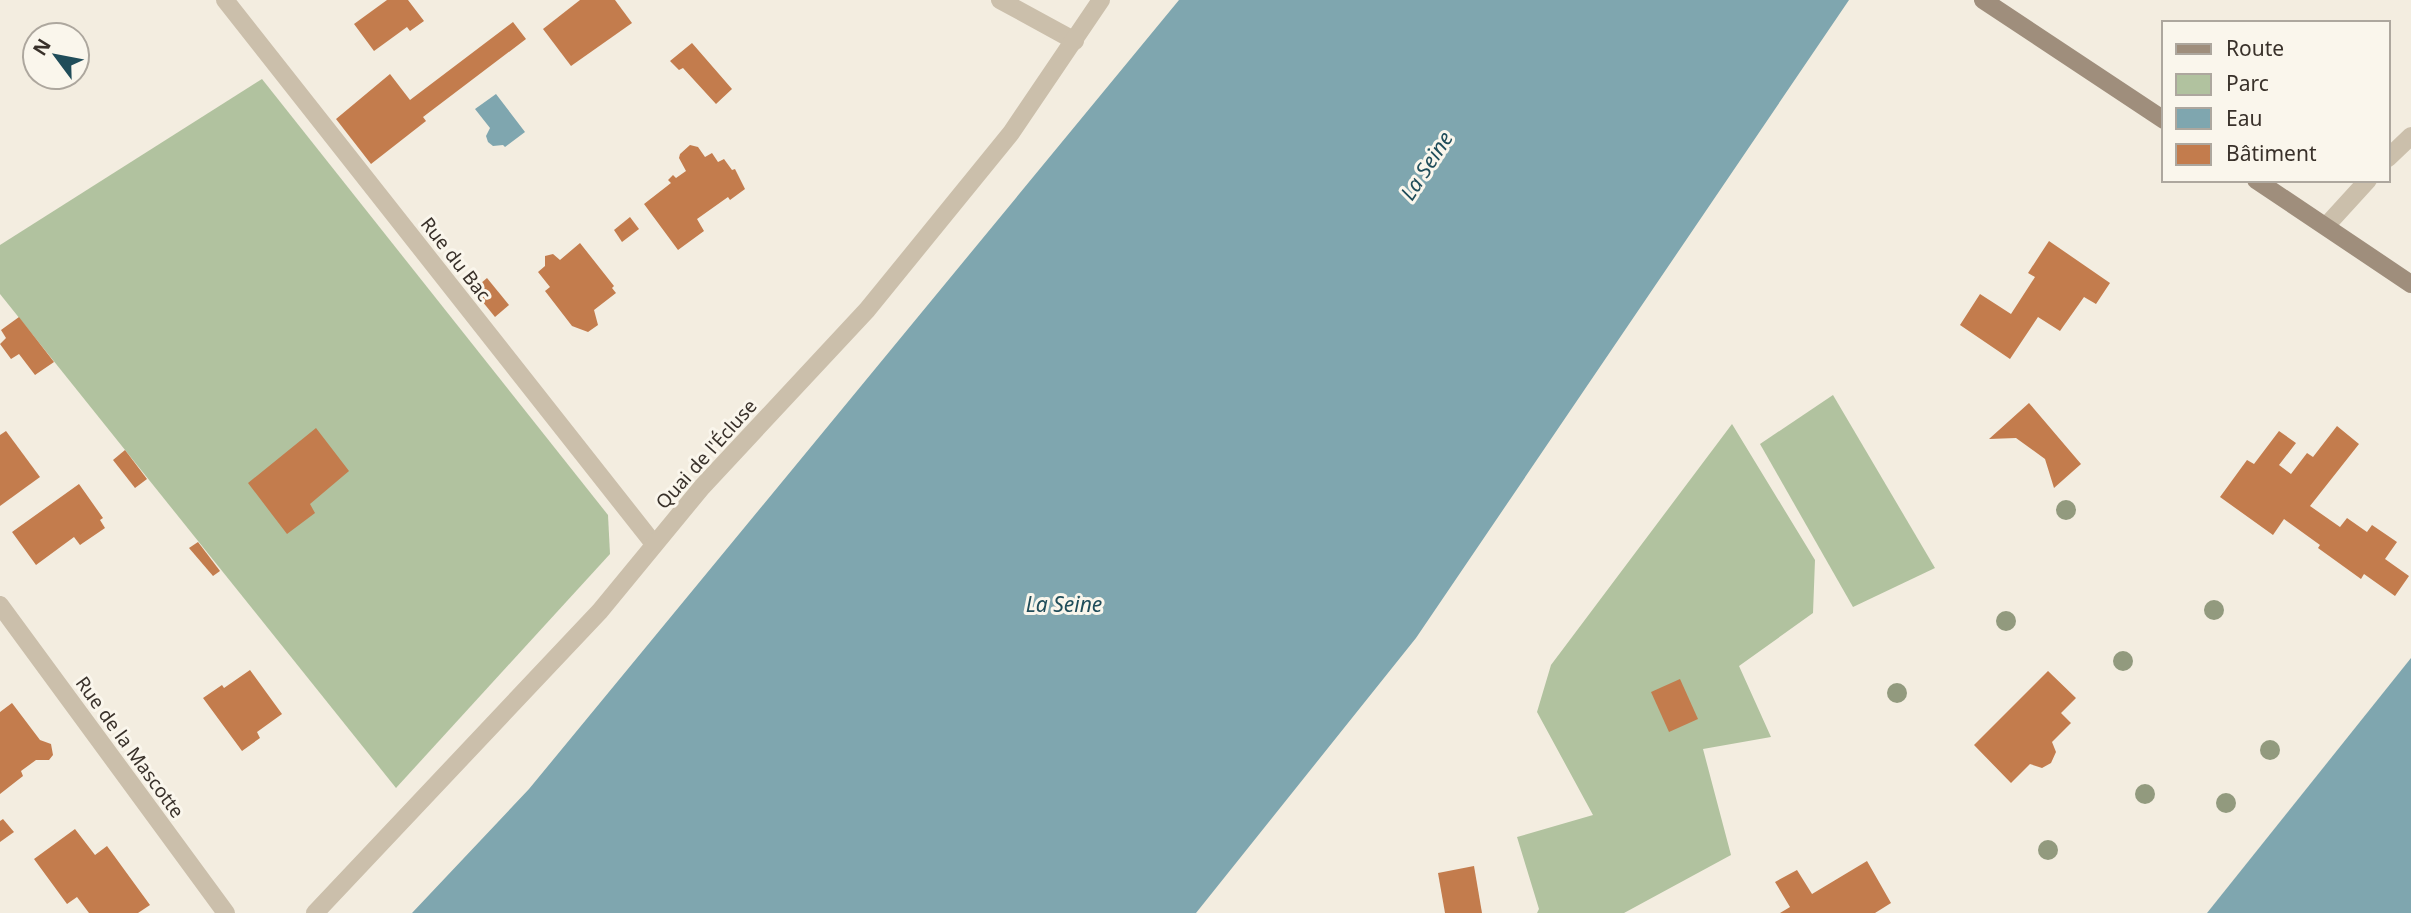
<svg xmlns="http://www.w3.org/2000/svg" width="2411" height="913" viewBox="0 0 2411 913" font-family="'Noto Sans',sans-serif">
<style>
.green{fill:#b1c29f}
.water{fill:#7fa6af}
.building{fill:#c37c4d}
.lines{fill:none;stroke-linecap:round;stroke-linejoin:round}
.lane{stroke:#cbbfab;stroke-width:18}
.street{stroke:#cbbfab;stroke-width:18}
.secondary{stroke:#9f8e7c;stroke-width:18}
.tree{fill:#929a7e}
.labels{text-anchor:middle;stroke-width:6;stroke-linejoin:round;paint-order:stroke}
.street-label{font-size:19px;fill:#39312a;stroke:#faf6ec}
.water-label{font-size:21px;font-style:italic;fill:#204d5a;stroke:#faf6ec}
</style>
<rect width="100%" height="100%" fill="#f3ede0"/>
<!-- green -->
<g class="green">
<polygon points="262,79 608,515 610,554 396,788 0,294 0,245"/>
<polygon points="1833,395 1935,568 1853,607 1760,444"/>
<polygon points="1732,424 1815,560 1813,613 1739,666 1771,737 1703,749 1731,855 1624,913 1537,913 1539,909 1517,837 1593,815 1537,712 1551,665"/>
</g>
<!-- water -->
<g class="water">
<polygon points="1179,0 1849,0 1416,638 1196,913 412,913 529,789"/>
<polygon points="496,94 525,132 505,147 503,145 493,146 488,142 486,136 490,128 475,109"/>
<polygon points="2411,658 2411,913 2207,913"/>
</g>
<!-- building -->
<g class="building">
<polygon points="387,0 408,0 424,21 410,31 407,27 374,51 354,24"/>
<polygon points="580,0 615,0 632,23 571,66 543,29"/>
<polygon points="513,22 526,39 423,117 426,121 371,164 336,119 390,74 410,100"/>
<polygon points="692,43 732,89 716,104 683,68 679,70 670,61"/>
<polygon points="690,145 698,147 705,157 712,153 718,162 724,159 732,170 735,169 745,189 730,200 728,197 697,219 704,231 678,250 644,204 671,183 668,180 673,175 676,178 686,171 679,158 680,154"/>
<polygon points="630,217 639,229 622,242 614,230"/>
<polygon points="2049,241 2110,283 2096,304 2084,297 2060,331 2038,317 2010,359 1960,325 1980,294 2011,314 2035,277 2028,273"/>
<polygon points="580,243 614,286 612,288 616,293 594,310 598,325 588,332 572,326 545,291 550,287 538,272 545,266 545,256 553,254 560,260"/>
<polygon points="487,278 509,305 495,317 473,290"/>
<polygon points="19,317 54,362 35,375 19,354 11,359 0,344 6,338 1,330"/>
<polygon points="2029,403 2081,464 2054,488 2045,459 2016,438 1989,439"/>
<polygon points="2337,426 2359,444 2310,506 2340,527 2347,518 2367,532 2372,525 2397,542 2385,559 2409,576 2395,596 2364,574 2361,579 2318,548 2320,545 2284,519 2273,535 2220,497 2247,460 2254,464 2279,431 2296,443 2279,465 2291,474 2307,453 2313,457"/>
<polygon points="316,428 349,471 310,504 315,513 287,534 248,483"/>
<polygon points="6,431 40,477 0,506 0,435"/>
<polygon points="125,450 147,479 135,488 113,460"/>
<polygon points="79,484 103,518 100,520 105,528 80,545 74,537 36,565 12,532"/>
<polygon points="198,542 220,571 213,576 189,548"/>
<polygon points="250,670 282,714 257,732 260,738 242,751 203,698 222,685 224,688"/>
<polygon points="2048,671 2076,698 2061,713 2071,723 2052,742 2056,752 2051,763 2042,768 2030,764 2011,783 1974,745"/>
<polygon points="1680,679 1698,719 1669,732 1651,692"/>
<polygon points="12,703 40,740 51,744 53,755 49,760 36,760 21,771 23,776 0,794 0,712"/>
<polygon points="3,819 14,832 0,842 0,821"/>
<polygon points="75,829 95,855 107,846 150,905 138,913 89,913 77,897 67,904 34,859"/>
<polygon points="1867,861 1891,903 1875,913 1780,913 1790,907 1775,882 1797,870 1812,894"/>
<polygon points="1474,866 1482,913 1445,913 1438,873"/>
</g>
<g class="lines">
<!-- lane -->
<g class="lane">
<polyline points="2388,158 2411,136"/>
<polyline points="2326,226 2368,180"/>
</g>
<!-- street -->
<g class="street">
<polyline points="225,0 654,544"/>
<polyline points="1000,0 1075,41"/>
<polyline points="0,605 226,913"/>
<polyline points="315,913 600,611 702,487 867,310 1011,133 1101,0"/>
</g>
<!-- secondary -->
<g class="secondary">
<polyline points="1983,0 2164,120"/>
<polyline points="2256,180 2411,284"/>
</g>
</g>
<!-- trees -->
<g class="tree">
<circle cx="2066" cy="510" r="10"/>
<circle cx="2214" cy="610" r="10"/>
<circle cx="2006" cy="621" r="10"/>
<circle cx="2123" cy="661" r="10"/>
<circle cx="1897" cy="693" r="10"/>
<circle cx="2270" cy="750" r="10"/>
<circle cx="2145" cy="794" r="10"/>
<circle cx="2226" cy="803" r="10"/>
<circle cx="2048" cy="850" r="10"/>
</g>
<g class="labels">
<!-- street labels -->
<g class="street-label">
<text transform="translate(456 259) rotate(52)" y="7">Rue du Bac</text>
<text transform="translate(706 454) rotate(-48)" y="7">Quai de l'Écluse</text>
<text transform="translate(130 747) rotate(54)" y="7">Rue de la Mascotte</text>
</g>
<!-- water labels -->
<g class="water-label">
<text transform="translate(1427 166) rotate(-57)" y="7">La Seine</text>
<text x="1064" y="612">La Seine</text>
</g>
</g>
<!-- legend -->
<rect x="2162" y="21" width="228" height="161" fill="#faf6ec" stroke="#ada79e" stroke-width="2"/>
<rect x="2176" y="44" width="35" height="10" fill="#9f8e7c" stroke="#ada79e" stroke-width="2"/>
<text x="2226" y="56" font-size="21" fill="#39312a">Route</text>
<rect x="2176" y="74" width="35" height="21" fill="#b1c29f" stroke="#ada79e" stroke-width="2"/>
<text x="2226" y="91" font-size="21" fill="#39312a">Parc</text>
<rect x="2176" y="108" width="35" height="21" fill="#7fa6af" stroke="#ada79e" stroke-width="2"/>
<text x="2226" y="126" font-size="21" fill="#39312a">Eau</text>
<rect x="2176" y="144" width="35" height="21" fill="#c37c4d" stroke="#ada79e" stroke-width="2"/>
<text x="2226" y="161" font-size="21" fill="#39312a">Bâtiment</text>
<!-- north arrow -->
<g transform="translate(56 56) rotate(302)"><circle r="33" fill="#faf6ec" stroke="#ada79e" stroke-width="2"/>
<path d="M0-5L12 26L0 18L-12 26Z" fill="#204d5a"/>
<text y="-10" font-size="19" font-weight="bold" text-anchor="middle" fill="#39312a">N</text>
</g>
</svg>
